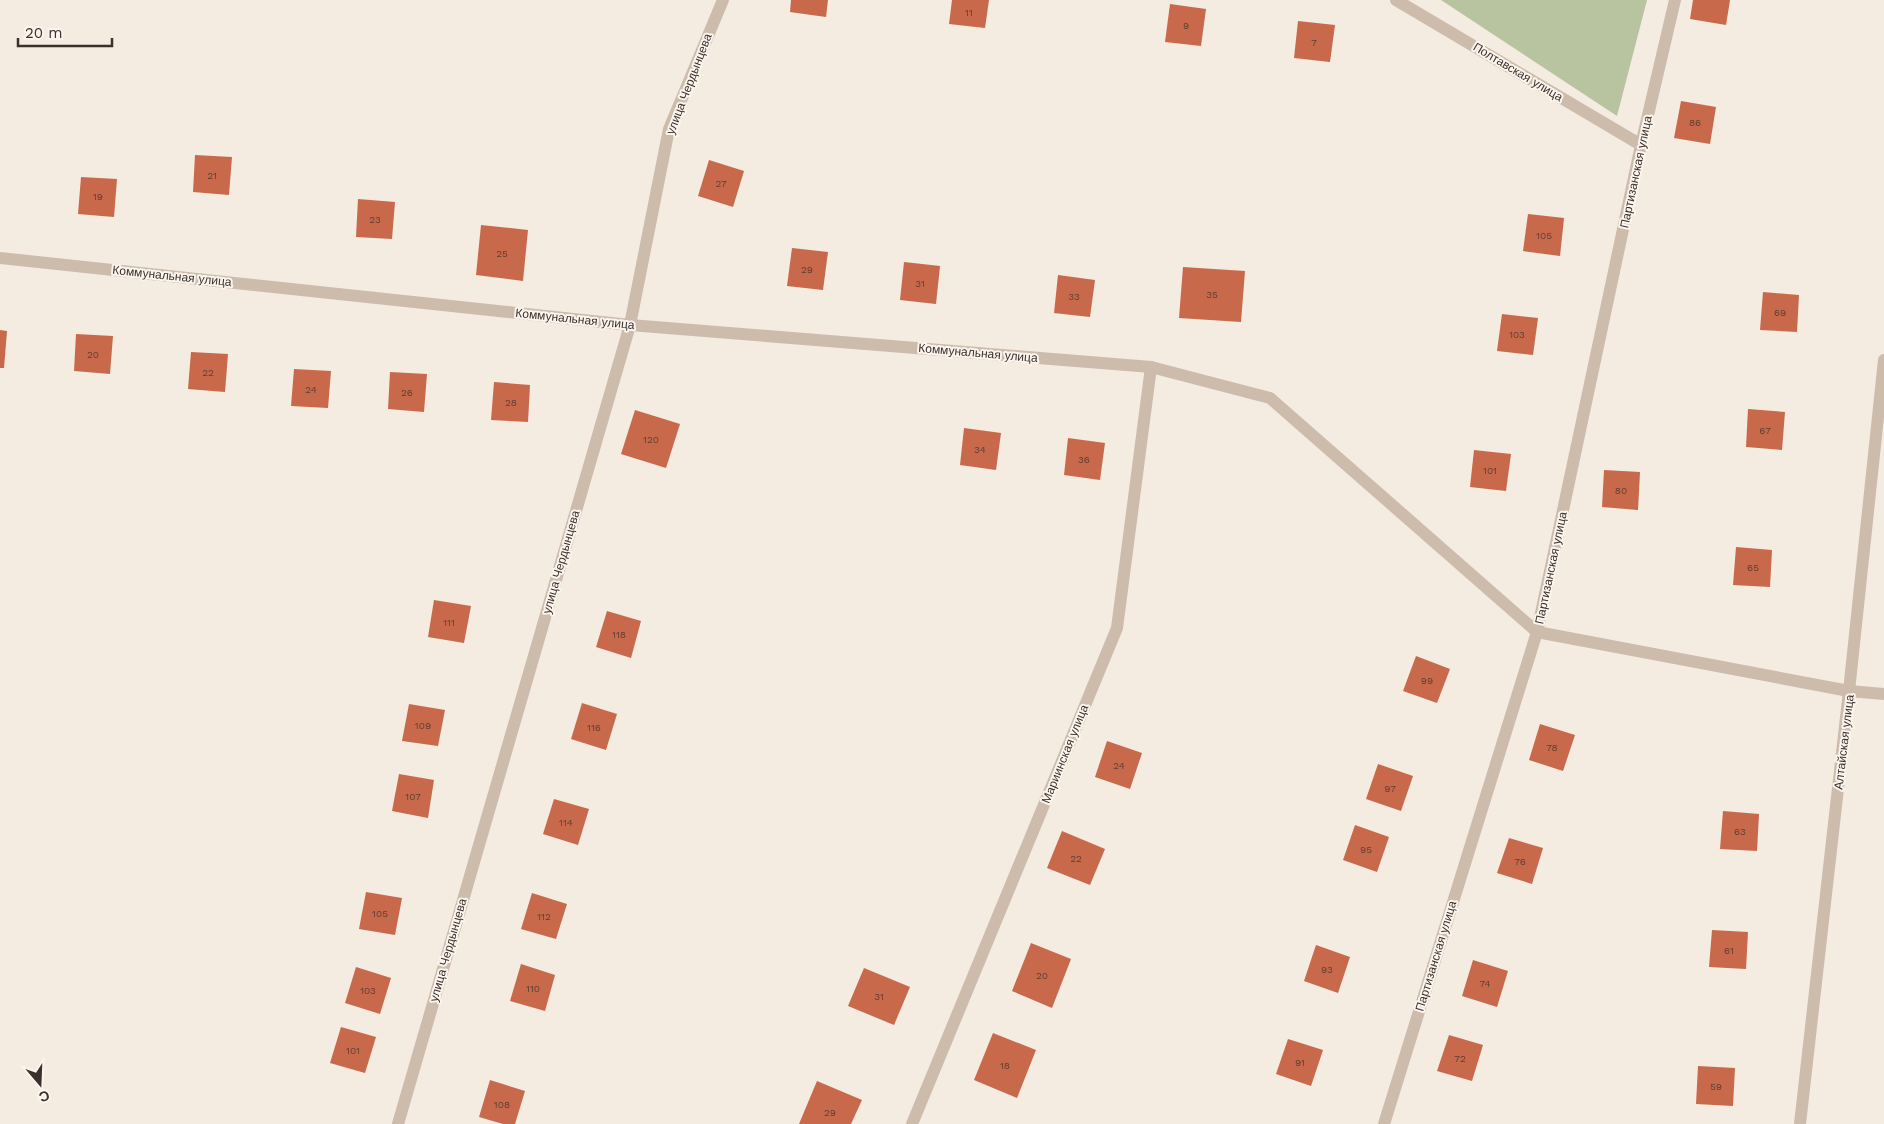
<svg xmlns="http://www.w3.org/2000/svg" width="1884" height="1124" viewBox="0 0 1884 1124" font-family="'Work Sans',sans-serif">
<style>
.green{fill:#b8c4a0}
.building{fill:#c8694b}
.lines{fill:none;stroke-linecap:round;stroke-linejoin:round}
.minor{stroke:#cdbbac;stroke-width:12}
.labels{text-anchor:middle;stroke-width:4;stroke-linejoin:round;paint-order:stroke}
.number-label{font-size:10px;fill:#5e3e33}
.street-label{font-size:12px;fill:#3b302b;stroke:#fbf5ee}
</style>
<rect width="100%" height="100%" fill="#f4ebe1"/>
<!-- green -->
<polygon class="green" points="1441,0 1647,0 1617,116"/>
<!-- building -->
<g class="building">
<polygon points="791,0 828,0 826,17 790,12"/>
<polygon points="952,0 989,0 985,28 949,24"/>
<polygon points="1693,0 1730,0 1726,25 1690,19"/>
<polygon points="1170,4 1206,9 1201,46 1165,42"/>
<polygon points="1298,21 1335,25 1330,62 1294,58"/>
<polygon points="1681,101 1716,107 1710,144 1674,138"/>
<polygon points="195,155 232,157 229,195 193,192"/>
<polygon points="709,160 744,171 733,207 698,196"/>
<polygon points="81,177 117,179 114,217 78,214"/>
<polygon points="358,199 395,202 392,239 356,237"/>
<polygon points="1528,214 1564,218 1560,256 1523,251"/>
<polygon points="481,225 528,230 523,281 476,275"/>
<polygon points="792,248 828,252 823,290 787,286"/>
<polygon points="904,262 940,266 936,304 900,300"/>
<polygon points="1183,267 1245,271 1241,322 1179,318"/>
<polygon points="1058,275 1095,280 1090,317 1054,313"/>
<polygon points="1763,292 1799,295 1797,332 1760,330"/>
<polygon points="1502,314 1538,318 1533,355 1497,351"/>
<polygon points="0,330 7,331 4,368 0,368"/>
<polygon points="76,334 113,336 110,374 74,371"/>
<polygon points="191,352 228,354 225,392 188,389"/>
<polygon points="294,369 331,371 328,408 291,406"/>
<polygon points="390,372 427,374 424,412 388,409"/>
<polygon points="494,382 530,385 528,422 491,420"/>
<polygon points="1748,409 1785,412 1782,450 1746,447"/>
<polygon points="635,410 680,424 666,468 621,454"/>
<polygon points="964,428 1001,433 996,470 960,465"/>
<polygon points="1068,438 1105,443 1100,480 1064,475"/>
<polygon points="1474,450 1511,454 1506,491 1470,487"/>
<polygon points="1604,470 1640,472 1638,510 1602,507"/>
<polygon points="1736,547 1772,550 1770,587 1733,585"/>
<polygon points="434,600 471,606 464,643 428,637"/>
<polygon points="607,611 641,621 631,658 596,647"/>
<polygon points="1416,656 1450,669 1437,703 1403,691"/>
<polygon points="582,703 617,714 606,750 571,739"/>
<polygon points="409,704 445,710 438,746 402,741"/>
<polygon points="1540,724 1575,735 1563,771 1529,760"/>
<polygon points="1107,741 1142,753 1130,789 1095,777"/>
<polygon points="1378,764 1413,776 1401,811 1366,799"/>
<polygon points="399,774 434,780 428,818 392,811"/>
<polygon points="554,799 589,809 578,845 543,834"/>
<polygon points="1723,811 1759,814 1757,851 1720,849"/>
<polygon points="1355,825 1389,837 1377,872 1343,860"/>
<polygon points="1062,831 1105,849 1090,885 1047,868"/>
<polygon points="1509,838 1543,848 1532,884 1497,873"/>
<polygon points="366,892 402,898 395,935 359,929"/>
<polygon points="532,893 567,904 556,939 521,929"/>
<polygon points="1712,930 1748,932 1746,969 1709,967"/>
<polygon points="1031,943 1071,959 1052,1008 1012,991"/>
<polygon points="1316,945 1350,957 1338,993 1304,981"/>
<polygon points="1473,960 1508,971 1497,1007 1462,996"/>
<polygon points="521,964 555,975 545,1011 510,1001"/>
<polygon points="356,967 391,978 380,1014 345,1003"/>
<polygon points="864,968 910,987 894,1025 848,1006"/>
<polygon points="341,1027 376,1037 365,1073 330,1063"/>
<polygon points="993,1033 1036,1050 1017,1098 974,1080"/>
<polygon points="1449,1035 1483,1045 1472,1081 1437,1071"/>
<polygon points="1288,1039 1323,1050 1311,1086 1276,1074"/>
<polygon points="1698,1066 1735,1068 1733,1106 1696,1104"/>
<polygon points="490,1080 525,1091 515,1124 503,1124 479,1117"/>
<polygon points="817,1081 862,1100 851,1124 799,1124"/>
</g>
<g class="lines">
<!-- minor -->
<g class="minor">
<polyline points="1396,0 1641,145"/>
<polyline points="0,258 630,325 1151,367 1270,398 1537,632 1849,691 1884,694"/>
<polyline points="398,1124 630,325 669,129 723,0"/>
<polyline points="912,1124 1117,628 1151,367"/>
<polyline points="1384,1124 1537,632 1641,145 1675,0"/>
<polyline points="1800,1124 1849,691 1884,360"/>
</g>
</g>
<g class="labels">
<!-- number labels -->
<g class="number-label">
<text x="969" y="16">11</text>
<text x="1186" y="29">9</text>
<text x="1314" y="46">7</text>
<text x="1695" y="126">86</text>
<text x="212" y="179">21</text>
<text x="721" y="187">27</text>
<text x="98" y="200">19</text>
<text x="375" y="223">23</text>
<text x="1544" y="239">105</text>
<text x="502" y="257">25</text>
<text x="807" y="273">29</text>
<text x="920" y="287">31</text>
<text x="1212" y="298">35</text>
<text x="1074" y="300">33</text>
<text x="1780" y="316">69</text>
<text x="1517" y="338">103</text>
<text x="93" y="358">20</text>
<text x="208" y="376">22</text>
<text x="311" y="393">24</text>
<text x="407" y="396">26</text>
<text x="511" y="406">28</text>
<text x="1765" y="434">67</text>
<text x="651" y="443">120</text>
<text x="980" y="453">34</text>
<text x="1084" y="463">36</text>
<text x="1490" y="474">101</text>
<text x="1621" y="494">80</text>
<text x="1753" y="571">65</text>
<text x="449" y="626">111</text>
<text x="619" y="638">118</text>
<text x="1427" y="684">99</text>
<text x="423" y="729">109</text>
<text x="594" y="731">116</text>
<text x="1552" y="751">78</text>
<text x="1119" y="769">24</text>
<text x="1390" y="792">97</text>
<text x="413" y="800">107</text>
<text x="566" y="826">114</text>
<text x="1740" y="835">63</text>
<text x="1366" y="853">95</text>
<text x="1076" y="862">22</text>
<text x="1520" y="865">76</text>
<text x="380" y="917">105</text>
<text x="544" y="920">112</text>
<text x="1729" y="954">61</text>
<text x="1327" y="973">93</text>
<text x="1042" y="979">20</text>
<text x="1485" y="987">74</text>
<text x="533" y="992">110</text>
<text x="368" y="994">103</text>
<text x="879" y="1000">31</text>
<text x="353" y="1054">101</text>
<text x="1460" y="1062">72</text>
<text x="1300" y="1066">91</text>
<text x="1005" y="1069">18</text>
<text x="1716" y="1090">59</text>
<text x="502" y="1108">108</text>
<text x="830" y="1116">29</text>
</g>
<!-- street labels -->
<g class="street-label">
<text transform="translate(1518 72) rotate(31)" y="4">Полтавская улица</text>
<text transform="translate(689 84) rotate(-69)" y="4">улица Чердынцева</text>
<text transform="translate(1636 172) rotate(-78)" y="4">Партизанская улица</text>
<text transform="translate(172 276) rotate(6)" y="4">Коммунальная улица</text>
<text transform="translate(575 319) rotate(6)" y="4">Коммунальная улица</text>
<text transform="translate(978 353) rotate(5)" y="4">Коммунальная улица</text>
<text transform="translate(561 562) rotate(-74)" y="4">улица Чердынцева</text>
<text transform="translate(1551 568) rotate(-78)" y="4">Партизанская улица</text>
<text transform="translate(1844 742) rotate(-83)" y="4">Алтайская улица</text>
<text transform="translate(1065 754) rotate(-68)" y="4">Мариинская улица</text>
<text transform="translate(448 950) rotate(-74)" y="4">улица Чердынцева</text>
<text transform="translate(1436 956) rotate(-73)" y="4">Партизанская улица</text>
</g>
</g>
<!-- north arrow -->
<g transform="translate(40 1084) rotate(161)" stroke="#fbf5ee" stroke-width="4" paint-order="stroke">
<path d="M0-4L9 19L0 12L-9 19Z" fill="#3b302b"/>
<text y="-8" font-size="14" font-weight="bold" text-anchor="middle" fill="#3b302b">С</text>
</g>
<!-- scale -->
<path d="M18 38v8h94v-8" fill="none" stroke="#3b302b" stroke-width="2.5"/>
<text x="25" y="38" font-size="15" fill="#3b302b" stroke="#fbf5ee" stroke-width="4" paint-order="stroke">20 m</text>
</svg>
